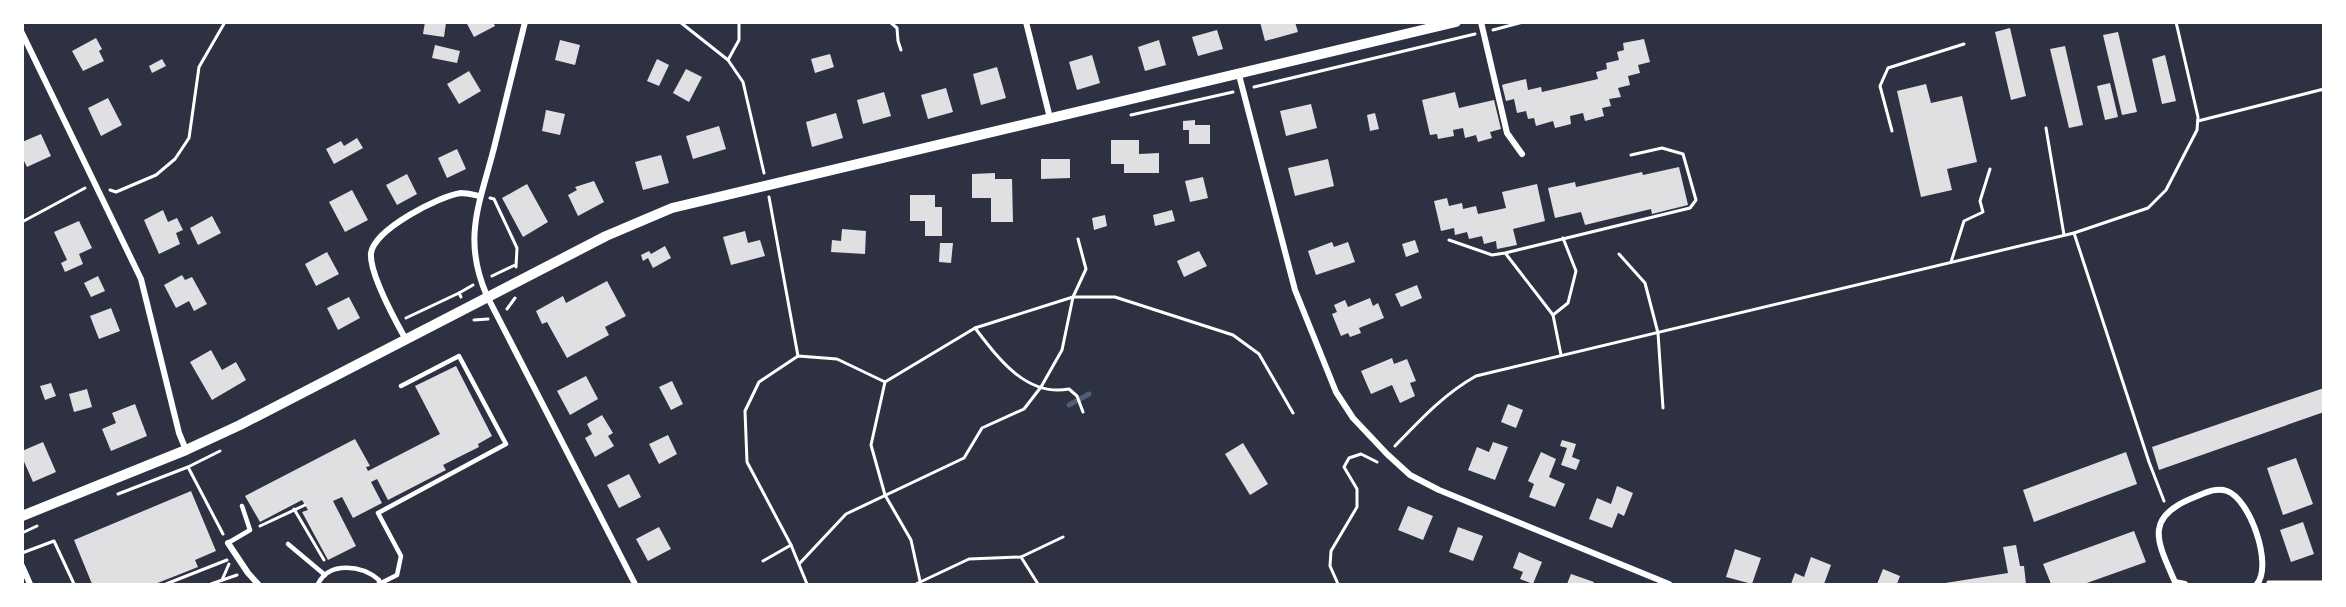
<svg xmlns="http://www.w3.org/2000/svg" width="2346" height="607" viewBox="0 0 2346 607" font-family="'Nunito Sans',sans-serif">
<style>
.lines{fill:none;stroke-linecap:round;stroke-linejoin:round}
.stream{stroke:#4f5d75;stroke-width:5}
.building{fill:#e0e0e3}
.path{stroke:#fff;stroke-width:3}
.service{stroke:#fff;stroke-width:4.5}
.minor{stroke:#fff;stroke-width:6}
.tertiary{stroke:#fff;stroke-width:10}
</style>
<rect width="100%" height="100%" fill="#2d3142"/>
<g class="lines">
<!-- stream -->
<polyline class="stream" points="1069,405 1089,394"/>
</g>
<!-- building -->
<g class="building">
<polygon points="425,22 446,23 444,37 423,34"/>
<polygon points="466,22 493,22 495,26 474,37"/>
<polygon points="1260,22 1295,22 1298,32 1265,41"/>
<polygon points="2010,28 2026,96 2011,100 1995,32"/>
<polygon points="1217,30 1223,49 1198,56 1192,37"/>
<polygon points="2118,32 2137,112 2122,115 2103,35"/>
<polygon points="96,38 102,49 99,51 104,61 83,71 72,51"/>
<polygon points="1644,39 1650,62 1638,65 1640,73 1628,76 1630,85 1618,88 1621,97 1609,99 1611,106 1602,108 1604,116 1585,121 1583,113 1570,116 1571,124 1555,128 1553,121 1536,126 1534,118 1528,119 1526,111 1517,113 1514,99 1506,101 1502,85 1505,84 1526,79 1528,90 1541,87 1542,92 1598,79 1596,72 1607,69 1606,63 1619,60 1617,52 1624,50 1623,43"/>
<polygon points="560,40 580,45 575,65 555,60"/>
<polygon points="1159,40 1166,65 1145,71 1138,47"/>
<polygon points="435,45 460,51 457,63 432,58"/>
<polygon points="2065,46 2083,125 2069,128 2050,49"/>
<polygon points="830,54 834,67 815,73 811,59"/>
<polygon points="1092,55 1100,83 1077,90 1069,62"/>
<polygon points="2165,55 2176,101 2162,104 2152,59"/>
<polygon points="162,59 166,66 152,73 149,66"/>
<polygon points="657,59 669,65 659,86 647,81"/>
<polygon points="997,67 1006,98 981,105 973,74"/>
<polygon points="686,69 702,77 689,102 673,93"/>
<polygon points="469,71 481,91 459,104 447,84"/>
<polygon points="2110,83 2118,117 2105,120 2097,86"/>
<polygon points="1926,84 1931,103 1962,96 1977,162 1947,169 1952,190 1921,197 1897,91"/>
<polygon points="946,88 953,112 928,119 921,95"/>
<polygon points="884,92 891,116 863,124 857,100"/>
<polygon points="1455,92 1459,108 1494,100 1501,129 1490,132 1492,138 1478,142 1476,135 1465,138 1463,128 1453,130 1454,136 1438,139 1437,134 1430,135 1422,100"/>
<polygon points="108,98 122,125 101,136 88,108"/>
<polygon points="1311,104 1317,128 1286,136 1280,111"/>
<polygon points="546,110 565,114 560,135 542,131"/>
<polygon points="836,113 843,138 812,147 806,122"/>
<polygon points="1375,113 1379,129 1370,131 1367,115"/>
<polygon points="1195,120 1195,125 1210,125 1210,144 1189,144 1189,130 1183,130 1183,121"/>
<polygon points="719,126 726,149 693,159 686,136"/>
<polygon points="41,134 51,156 27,167 22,157 22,142"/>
<polygon points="357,138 363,148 334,164 326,149 341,141 344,146"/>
<polygon points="1111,140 1139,140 1139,154 1159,153 1159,173 1124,173 1124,164 1111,164"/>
<polygon points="457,149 466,169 447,178 438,158"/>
<polygon points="661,155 669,183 643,190 635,162"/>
<polygon points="1041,159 1070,159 1070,178 1041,179"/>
<polygon points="1328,159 1334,186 1295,196 1288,168"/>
<polygon points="1679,167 1688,205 1652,214 1651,209 1585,225 1581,212 1555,218 1548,188 1575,182 1576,187 1642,172 1643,175"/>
<polygon points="995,173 995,179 1012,179 1013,222 991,222 991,198 972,198 972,174"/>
<polygon points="407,174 417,194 397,205 386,185"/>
<polygon points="1203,177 1208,198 1190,202 1185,181"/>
<polygon points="594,181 604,202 578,216 568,195 577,190 575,187"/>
<polygon points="527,184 548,222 523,237 502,198"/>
<polygon points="1537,184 1545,221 1513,229 1517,245 1497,249 1496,241 1484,244 1482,236 1469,239 1467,232 1455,235 1454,228 1441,231 1434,201 1447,198 1449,206 1462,203 1463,209 1476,206 1478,214 1506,208 1502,192"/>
<polygon points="352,190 368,220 345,232 329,202"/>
<polygon points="910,195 935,195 935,207 942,207 942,236 925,236 925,221 910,221"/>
<polygon points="163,210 168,222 177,218 183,230 176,233 180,244 159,254 144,220"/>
<polygon points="1172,210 1175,221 1155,226 1153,215"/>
<polygon points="1105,215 1107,226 1094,230 1092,218"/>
<polygon points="212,216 221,233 198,245 190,228"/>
<polygon points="79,221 92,248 79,254 83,264 65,272 61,263 67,260 54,232"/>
<polygon points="842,229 866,231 865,254 831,252 832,240 841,241"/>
<polygon points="745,231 748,243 760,240 765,256 731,265 723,237"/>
<polygon points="1415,240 1419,252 1406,257 1402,244"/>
<polygon points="1332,242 1334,247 1348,242 1355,262 1316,275 1308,251"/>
<polygon points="940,243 953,243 951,263 939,262"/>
<polygon points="665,246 671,258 653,268 648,258 643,261 641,255 649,251 651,254"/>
<polygon points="1199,251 1207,266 1184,277 1177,261"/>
<polygon points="327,252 339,274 316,286 305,264"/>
<polygon points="182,275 185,280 192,277 207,304 194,311 189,301 176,308 164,285"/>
<polygon points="98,276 105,291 91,297 84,283"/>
<polygon points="607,281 626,316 605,327 609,335 567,358 547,322 542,324 536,311 563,296 566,303"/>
<polygon points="1417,285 1422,298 1401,307 1395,294"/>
<polygon points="349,297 360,318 338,330 327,308"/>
<polygon points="1370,298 1373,306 1378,303 1384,318 1359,328 1361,333 1350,337 1348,333 1341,336 1332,314 1337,312 1334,305 1345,300 1348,307"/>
<polygon points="111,308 120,331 99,339 90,316"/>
<polygon points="211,350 222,370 236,362 246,380 212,400 190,362"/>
<polygon points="1392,358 1394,364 1407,359 1416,381 1410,383 1415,396 1400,403 1392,385 1371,394 1361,371"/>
<polygon points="456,366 492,436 478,444 479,447 443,465 446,470 388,500 377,479 371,482 382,503 353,518 342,497 333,501 356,546 328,560 302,512 308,510 302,500 260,522 245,496 355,439 370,466 366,467 368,471 440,434 415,386"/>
<polygon points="586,376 598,399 570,415 557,391"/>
<polygon points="672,381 683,404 671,410 659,387"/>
<polygon points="51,383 56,396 45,400 40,386"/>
<polygon points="2324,388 2324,412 2159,470 2152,447"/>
<polygon points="87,389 92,407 74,412 69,394"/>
<polygon points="135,404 147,436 111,451 102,429 116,423 112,413"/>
<polygon points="1508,404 1523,410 1516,428 1501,422"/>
<polygon points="602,415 613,433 608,436 614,446 595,457 585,438 592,434 587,424"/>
<polygon points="668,435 677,454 659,464 649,444"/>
<polygon points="1562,440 1576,444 1572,457 1580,460 1576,470 1561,465 1567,448 1560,446"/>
<polygon points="43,442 56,472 33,482 22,457 22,451"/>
<polygon points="1493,442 1508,447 1495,480 1468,470 1477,447 1489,452"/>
<polygon points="1243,443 1268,484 1250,495 1225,454"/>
<polygon points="1541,452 1556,459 1549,477 1565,484 1555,507 1529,497 1534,484 1528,481"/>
<polygon points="2126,452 2137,484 2034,522 2023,490"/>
<polygon points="2296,458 2313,504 2283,515 2267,468"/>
<polygon points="629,474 641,497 619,508 607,485"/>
<polygon points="1617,486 1633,493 1624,516 1618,513 1612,528 1589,519 1597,498 1611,504"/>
<polygon points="191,491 216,551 195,560 198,567 155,584 92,584 74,540"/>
<polygon points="1408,506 1433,516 1423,540 1398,530"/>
<polygon points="2303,522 2314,554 2291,562 2280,530"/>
<polygon points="659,527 671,549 648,561 636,539"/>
<polygon points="1458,527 1483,536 1473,561 1449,552"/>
<polygon points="2134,531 2146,562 2084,584 2051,584 2043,564"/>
<polygon points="2016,545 2020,566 2024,566 2026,584 1939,584 2008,573 2003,547"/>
<polygon points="1735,549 1761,558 1752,584 1726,577"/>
<polygon points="1519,552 1542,562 1533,584 1520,579 1523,572 1513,568"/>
<polygon points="1811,557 1831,565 1824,584 1791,584 1795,573 1804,577"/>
<polygon points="1883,569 1900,576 1897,584 1877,584"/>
<polygon points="1571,574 1594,582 1593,584 1567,584"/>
</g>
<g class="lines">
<!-- path -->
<g class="path">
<polyline points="680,22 728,60 743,82 764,173"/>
<polyline points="890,22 897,28 898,41 901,50"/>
<polyline points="1493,30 1523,22"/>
<polyline points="728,60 739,40 739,22"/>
<polyline points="1254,87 1475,34"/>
<polyline points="1131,115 1233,92"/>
<polyline points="2198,121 2324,89"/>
<polyline points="2046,128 2064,235"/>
<polyline points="1892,131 1880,86 1888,68 1964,44"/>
<polyline points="110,190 116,192 156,175 175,159 189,138 199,67 225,22"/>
<polyline points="769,197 798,356"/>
<polyline points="490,198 494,199 517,248 516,267"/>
<polyline points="22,222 85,188"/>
<polyline points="2074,233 2149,462 2164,501"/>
<polyline points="1449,240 1492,255 1505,253 1690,208 1696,200 1683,154 1662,148 1631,155"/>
<polyline points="1506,254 1553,315 1561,355"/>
<polyline points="1619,254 1645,283 1658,333 1663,408"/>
<polyline points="1951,262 1964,221 1983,212 1980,201 1990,169"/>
<polyline points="492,276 515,265"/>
<polyline points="459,293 473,285"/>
<polyline points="507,309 515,298"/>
<polyline points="1553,315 1568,303 1576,271 1563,238"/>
<polyline points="406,318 459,293 461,297"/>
<polyline points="474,320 488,319"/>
<path d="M975 328C998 358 1026 397 1069 389L1077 396 1083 412"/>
<polyline points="885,382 871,445 885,495 911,540 920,581"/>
<path d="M1395 446C1421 419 1444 394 1476 376L2074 233 2148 208 2166 190 2197 130 2198 117 2176 22"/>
<polyline points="188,467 223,534"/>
<polyline points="118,494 188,467 220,451"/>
<polyline points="294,509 324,560"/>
<polyline points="260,526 305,505"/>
<polyline points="22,533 37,526"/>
<polyline points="22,553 54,541 74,584"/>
<polyline points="1021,557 1038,584"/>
<polyline points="763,561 791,545"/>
<polyline points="800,563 846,514 964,458 982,428 1024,409 1041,387 1062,350 1073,297 1086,269 1078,239"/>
<polyline points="222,580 229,564"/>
<polyline points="2268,582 2324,582"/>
<polyline points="166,584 227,560"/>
<polyline points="211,584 237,575"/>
<polyline points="807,584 791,545 747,462 745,411 759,382 798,356 837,359 885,382 975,328 1073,297 1115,297 1233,335 1259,354 1293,413"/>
<polyline points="916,584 969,559 1021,557 1063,537"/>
<polyline points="1338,584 1330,566 1331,551 1357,507 1357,489 1344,467 1349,458 1361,454 1377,462"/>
</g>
<!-- service -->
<g class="service">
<polyline points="228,543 250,530 242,506"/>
<polyline points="288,544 325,575"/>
<path d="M318 584C329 561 362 565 379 580V584L397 575 401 556 378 513 506 444 459 356 401 386"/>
</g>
<!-- minor -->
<g class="minor">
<path d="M525 22C515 63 505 103 495 144 481 201 461 237 487 296L635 584"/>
<polyline points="1026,22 1050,118"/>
<polyline points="1481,22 1507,133 1522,154"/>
<polyline points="22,33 141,279 179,433 186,450"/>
<polyline points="1239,75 1295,290 1336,392 1353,418 1387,454 1410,475 1439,490 1669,584"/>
<path d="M405 338C395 320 369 273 371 253 375 229 439 196 461 193 467 193 474 195 480 196"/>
<polyline points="228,543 248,573 258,584"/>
<polyline points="22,566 30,584"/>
<path d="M2185 584 2175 582C2157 541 2143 517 2195 497 2205 493 2216 487 2227 491 2250 499 2273 565 2257 584"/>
</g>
<!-- tertiary -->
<polyline class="tertiary" points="22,516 186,450 240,425 606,236 672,208 1456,22"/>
</g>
<!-- border -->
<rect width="2346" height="607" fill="none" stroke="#ffffff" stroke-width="48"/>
</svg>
